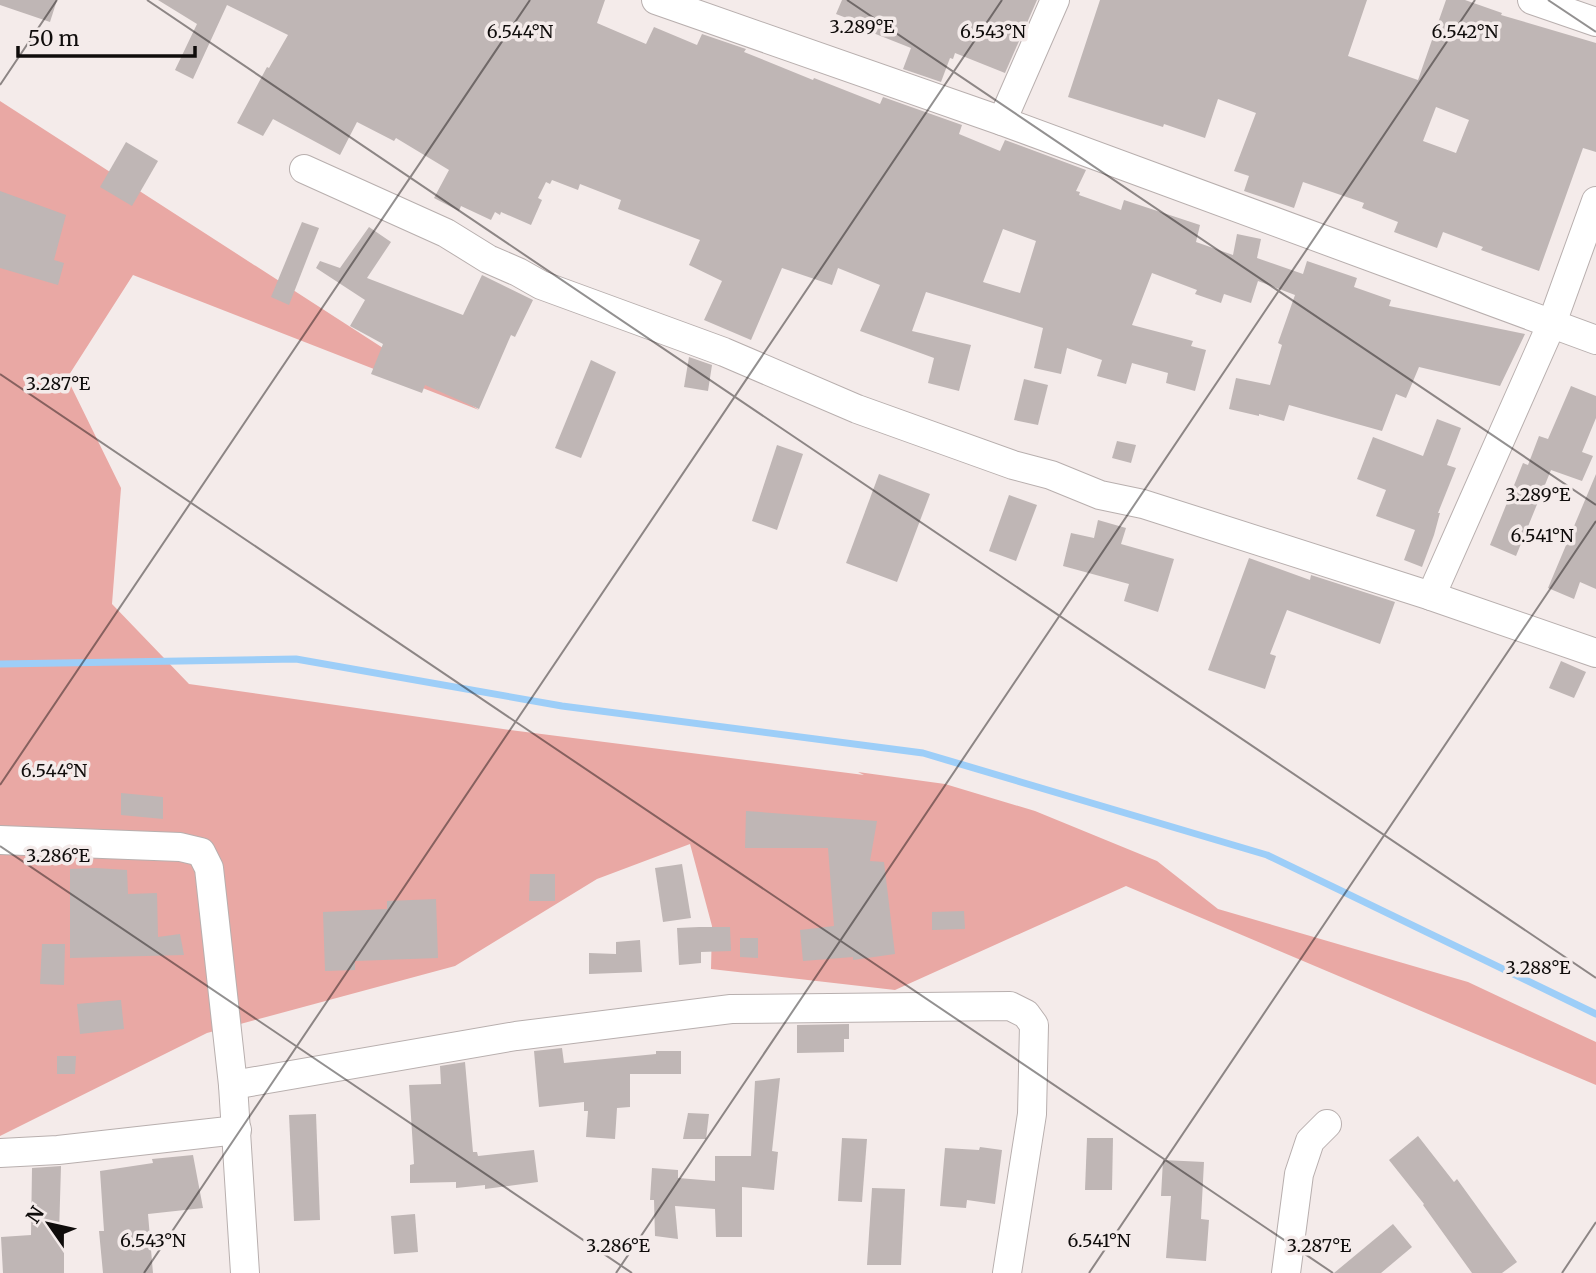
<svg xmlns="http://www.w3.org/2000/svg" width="1596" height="1273" viewBox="0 0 1596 1273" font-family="Merriweather,serif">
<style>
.green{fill:#e9a8a4}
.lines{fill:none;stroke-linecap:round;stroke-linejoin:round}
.stream{stroke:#9dcef8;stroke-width:7}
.building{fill:#bfb6b5;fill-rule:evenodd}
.minor-casing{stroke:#b8afae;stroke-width:30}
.minor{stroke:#fff;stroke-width:28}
.ticks{fill:none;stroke:#0f0c0b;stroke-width:2;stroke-opacity:0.45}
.ticks-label{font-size:18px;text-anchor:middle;fill:#0f0c0b;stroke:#f4ebea;stroke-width:7;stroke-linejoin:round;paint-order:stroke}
</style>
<rect width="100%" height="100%" fill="#f4ebea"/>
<!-- green -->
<polygon class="green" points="0,101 479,410 133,275 67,378 121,488 112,604 189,684 510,730 864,775 858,772 945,784 1035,811 1157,861 1218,909 1468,982 1596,1042 1596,1085 1126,886 895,990 711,969 712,926 690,844 597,879 455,966 207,1033 0,1136"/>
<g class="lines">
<!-- stream -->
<polyline class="stream" points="0,664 296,659 562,706 923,753 1267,855 1596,1014"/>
</g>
<!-- building -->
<g class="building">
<polygon points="0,0 57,0 50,22 0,5"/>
<path d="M158 0H605L597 23 646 44 654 27 697 45 702 34 746 49 744 52 813 80 814 78 880 104 883 97 962 125 959 134 1000 151 1005 140 1086 170 1076 191 1080 192 1079 195 1121 210 1124 200 1200 225 1196 242 1233 255 1237 234 1261 239 1257 258 1303 274 1307 261 1357 278 1354 287 1391 300 1389 306 1525 334 1500 386 1419 367 1406 398 1396 394 1382 431 1289 405 1284 421 1259 414V416L1229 409 1236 378 1270 385 1282 345 1278 343 1295 295 1258 281 1251 303 1224 294 1221 303 1195 294 1197 290 1152 273 1132 325 1193 341 1191 346 1206 350 1195 391 1166 383 1168 373 1132 363 1126 384 1097 376 1102 360 1067 348 1061 374 1034 368 1043 328 926 292 912 331 971 345 959 391 928 383 934 358 860 331 880 285 838 268 832 285 782 268 751 340 704 320 722 281 689 265 700 240 618 209 621 200 580 184 578 190 552 180 550 184 546 182 538 198 542 200 531 225 501 212 500 215 495 212 491 220 461 206 459 211 434 198 449 170 396 138 394 141 357 122 340 155 273 119 263 136 237 123 267 67 269 68 288 35 227 5 193 79 175 70 197 24ZM1003 229 1036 241 1020 293 983 282Z"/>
<polygon points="842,0 1037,0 1005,73 955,53 953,59 950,58 941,82 903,69 911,48 863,29 865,25 836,14"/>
<path d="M1100 0H1367L1348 56 1418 80 1446 0H1465L1502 13 1501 15 1596 43V152L1583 148 1539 271 1481 250 1483 247 1443 232 1437 248 1394 232 1398 222 1362 208 1364 203 1303 182 1294 208 1244 191 1249 176 1234 171 1256 113 1218 99 1205 138 1164 124 1163 127 1068 97ZM1436 107 1469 120 1456 153 1423 141Z"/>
<polygon points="126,142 158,161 132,206 100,187"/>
<polygon points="0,191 66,215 54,260 64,263 58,285 0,268"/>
<polygon points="302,222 319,228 289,305 271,297"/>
<polygon points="369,227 391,242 367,278 463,315 482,275 533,300 515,337 511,335 479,409 425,385 422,393 371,374 383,344 350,326 365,300 316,268 320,261 340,268"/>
<polygon points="689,357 712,365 708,391 684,387"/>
<polygon points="591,360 616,372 581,458 555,448"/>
<polygon points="1024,379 1048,385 1038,425 1014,420"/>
<polygon points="1571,386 1596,396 1596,418 1582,452 1593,456 1582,481 1551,470 1516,556 1490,545 1523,463 1528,465 1539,436 1548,439"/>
<polygon points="1437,419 1461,428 1447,465 1456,468 1438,513 1440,513 1434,535 1422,567 1404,560 1415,530 1376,516 1386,490 1357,479 1373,437 1423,456"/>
<polygon points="1117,441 1136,445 1131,463 1112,458"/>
<polygon points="777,445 803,454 777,530 752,521"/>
<polygon points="879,474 930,494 897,582 846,563"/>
<polygon points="1596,474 1596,589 1580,582 1574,599 1548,588"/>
<polygon points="1009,495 1037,505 1016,561 989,551"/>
<polygon points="1098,520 1126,528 1121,544 1174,559 1158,612 1124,601 1129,584 1063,566 1071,533 1094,538"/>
<polygon points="1249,558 1310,580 1311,575 1395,602 1380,644 1287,610 1270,654 1276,656 1265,689 1208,670"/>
<polygon points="1561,661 1586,672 1574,698 1549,688"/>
<polygon points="121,793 163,797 163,819 121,815"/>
<polygon points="746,811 877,821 870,861 884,862 895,954 853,960 853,957 803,961 800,930 834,926 828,848 745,848"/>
<polygon points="682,864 691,918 663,922 655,868"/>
<polygon points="96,868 127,870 128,894 157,893 158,937 180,934 184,955 70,958 70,869"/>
<polygon points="530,874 555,874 555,901 529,901"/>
<polygon points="436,899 438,958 355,961 355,970 325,971 323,912 387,909 387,901"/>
<polygon points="964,911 965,929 932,930 932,912"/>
<polygon points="699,927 730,927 731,951 701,952 701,963 679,965 677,928"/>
<polygon points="740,938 758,938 758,958 740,957"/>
<polygon points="640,940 642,972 589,974 589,953 616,954 616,942"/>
<polygon points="42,944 65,944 64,985 40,984"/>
<polygon points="121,1000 124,1029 80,1034 77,1004"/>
<polygon points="849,1024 849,1039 844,1039 844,1052 797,1053 797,1025"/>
<polygon points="562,1048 564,1063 656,1054 656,1051 681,1051 681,1074 630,1074 630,1107 617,1108 615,1139 586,1137 588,1111 584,1111 584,1102 539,1107 534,1051"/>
<polygon points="57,1056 76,1056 75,1074 57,1074"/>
<polygon points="465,1062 473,1152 477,1152 478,1156 534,1150 538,1182 485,1189 485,1185 456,1188 456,1182 410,1183 410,1165 414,1164 409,1085 441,1084 440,1066"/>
<polygon points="780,1078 772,1151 778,1152 774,1190 742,1187 742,1237 716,1237 715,1209 675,1206 678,1239 655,1236 654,1200 650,1200 652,1168 678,1170 678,1178 715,1181 715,1156 751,1156 755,1081"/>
<polygon points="688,1113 709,1114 706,1139 683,1139"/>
<polygon points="316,1114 320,1220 294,1221 289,1115"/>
<polygon points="1418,1136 1454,1182 1457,1179 1517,1262 1502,1273 1472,1273 1423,1205 1424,1204 1389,1160"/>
<polygon points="842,1138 867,1139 862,1202 838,1201"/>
<polygon points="1087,1138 1113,1138 1112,1190 1085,1190"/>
<polygon points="980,1147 1002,1150 995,1204 967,1200 966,1208 940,1206 945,1148 979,1150"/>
<polygon points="193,1155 203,1208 148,1214 153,1273 103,1273 99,1231 104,1231 100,1171 153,1163 152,1159"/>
<polygon points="1163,1160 1204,1162 1201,1219 1209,1220 1206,1261 1166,1258 1171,1196 1161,1196"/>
<polygon points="61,1166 59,1234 64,1234 64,1273 3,1273 1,1237 31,1235 32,1168"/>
<polygon points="872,1188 905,1189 901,1265 867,1265"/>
<polygon points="415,1214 418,1252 394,1254 391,1216"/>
<polygon points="1393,1224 1412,1247 1381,1273 1334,1273"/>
</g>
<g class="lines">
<!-- minor casing -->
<g class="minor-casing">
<g id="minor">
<polyline points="656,0 1002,121 1596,340"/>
<polyline points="1532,0 1596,22"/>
<polyline points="1002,121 1055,0"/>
<polyline points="304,169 446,233 488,259 518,272 541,285 724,352 857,409 1013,465 1051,475 1100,495 1143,504 1431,596 1596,653"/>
<polyline points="1431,596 1552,323 1596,201"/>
<polyline points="0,840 180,847 201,852 209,868 233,1085 245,1273"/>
<polyline points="233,1085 516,1036 731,1009 1010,1006 1026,1014 1034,1025 1032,1114 1007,1273"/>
<polyline points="0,1153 58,1150 237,1130"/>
<polyline points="1286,1273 1299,1174 1310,1141 1327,1124"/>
</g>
</g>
<!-- minor -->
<use href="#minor" class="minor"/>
</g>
<!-- ticks -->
<path class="ticks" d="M147 0 1596 978M847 0 1596 505M1548 0 1596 32M0 85 57 0M0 374 1333 1273M0 785 530 0M0 846 632 1273M144 1273 1002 0M616 1273 1475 0M1089 1273 1596 521M1562 1273 1596 1222"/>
<g class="ticks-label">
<text x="862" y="33">3.289°E</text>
<text x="520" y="38">6.544°N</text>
<text x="993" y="38">6.543°N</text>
<text x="1465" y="38">6.542°N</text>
<text x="58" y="390">3.287°E</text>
<text x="1538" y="501">3.289°E</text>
<text x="1542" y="542">6.541°N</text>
<text x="54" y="777">6.544°N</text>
<text x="58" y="862">3.286°E</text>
<text x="1538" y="974">3.288°E</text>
<text x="153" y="1247">6.543°N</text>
<text x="1099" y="1247">6.541°N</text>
<text x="618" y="1252">3.286°E</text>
<text x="1319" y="1252">3.287°E</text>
</g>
<!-- north arrow -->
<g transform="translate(49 1224) rotate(304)" stroke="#f4ebea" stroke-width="5" paint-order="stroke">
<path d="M0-5L12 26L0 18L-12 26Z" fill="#0f0c0b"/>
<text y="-10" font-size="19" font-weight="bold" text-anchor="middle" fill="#0f0c0b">N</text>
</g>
<!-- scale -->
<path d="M18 46v10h177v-10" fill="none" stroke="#0f0c0b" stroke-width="3.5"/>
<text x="28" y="46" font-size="21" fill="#0f0c0b" stroke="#f4ebea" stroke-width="5" paint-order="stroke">50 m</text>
</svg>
